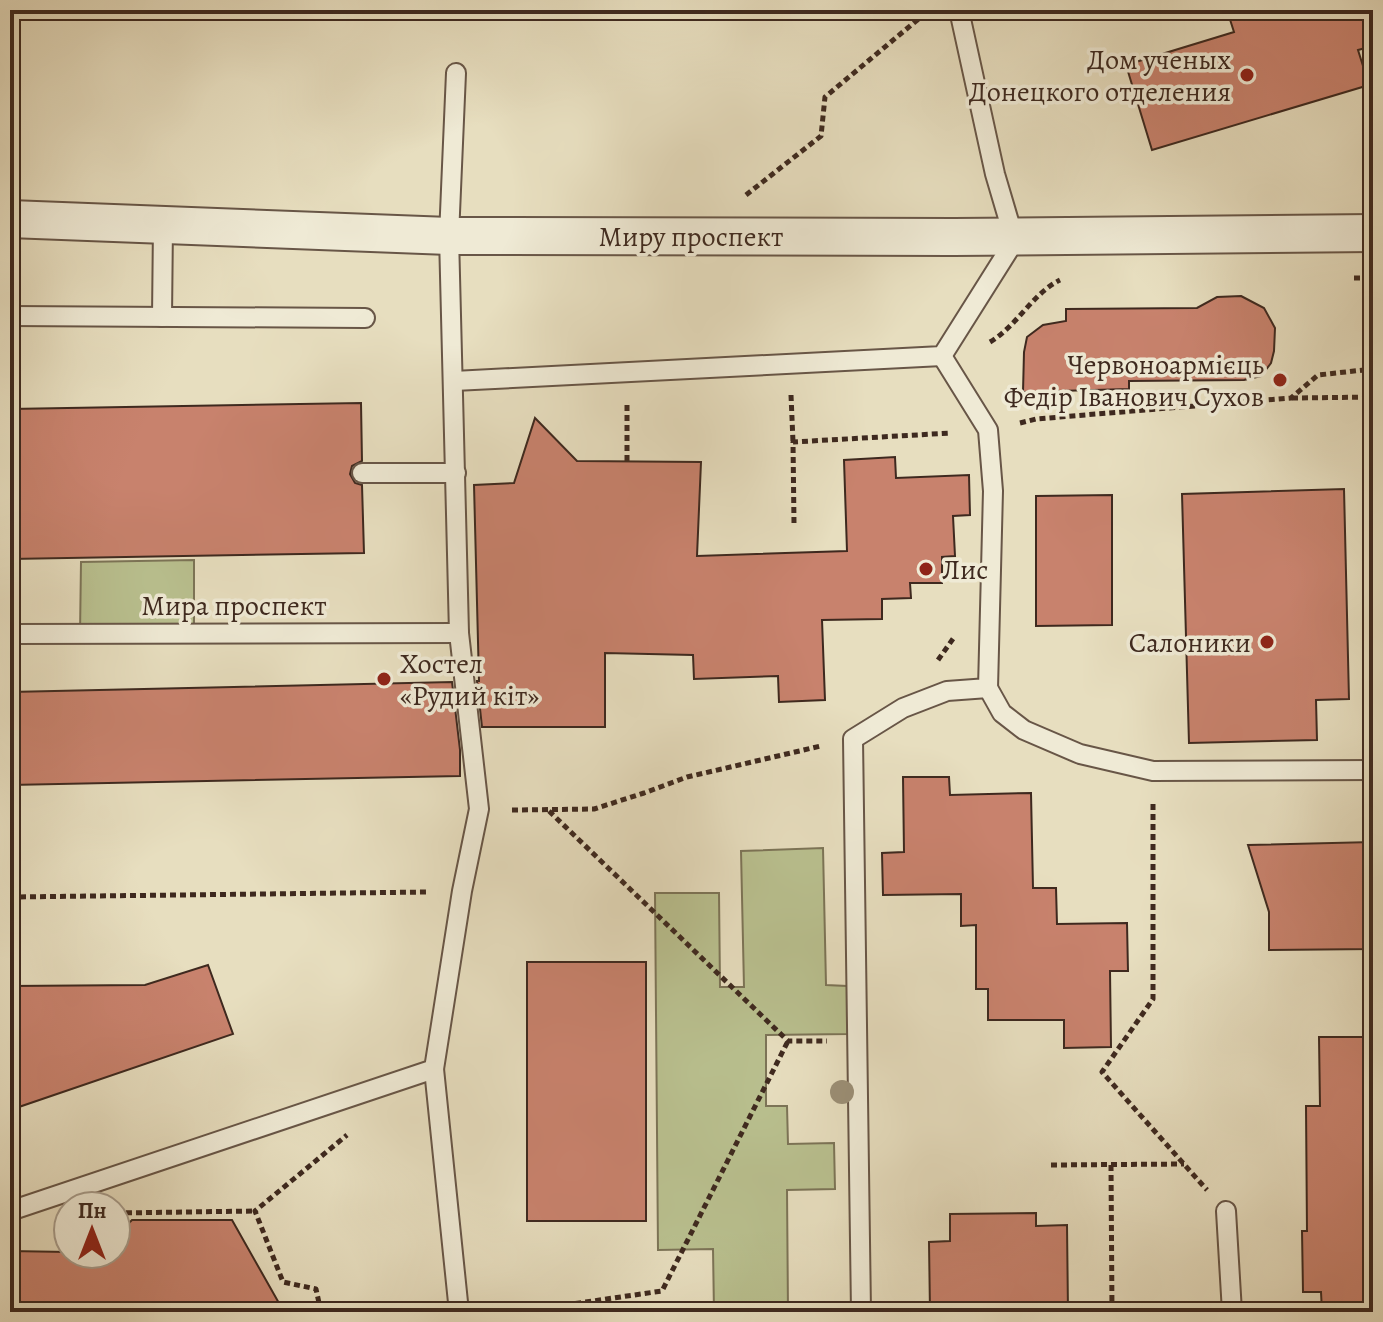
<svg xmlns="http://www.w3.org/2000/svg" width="1383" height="1322" viewBox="0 0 1383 1322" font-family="Alegreya,serif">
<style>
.green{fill:#b9c08f;stroke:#7c7457;stroke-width:2}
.building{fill:#c8826d;stroke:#3e291f;stroke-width:2}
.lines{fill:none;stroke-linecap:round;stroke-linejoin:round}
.lane-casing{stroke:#685647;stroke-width:22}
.street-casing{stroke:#685647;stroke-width:40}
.path{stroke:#3e291f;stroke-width:5;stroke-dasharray:6 4;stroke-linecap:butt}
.lane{stroke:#efead5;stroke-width:18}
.street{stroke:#efead5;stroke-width:36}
.tree{fill:#9b8f76}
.poi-dot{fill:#8f2418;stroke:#efead5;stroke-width:3}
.labels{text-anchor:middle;stroke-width:7;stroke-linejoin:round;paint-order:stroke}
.poi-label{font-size:28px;fill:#3e291f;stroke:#efead5;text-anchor:end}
.street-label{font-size:28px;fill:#3e291f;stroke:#efead5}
</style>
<rect width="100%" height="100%" fill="#e7debf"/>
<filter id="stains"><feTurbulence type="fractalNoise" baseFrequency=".0025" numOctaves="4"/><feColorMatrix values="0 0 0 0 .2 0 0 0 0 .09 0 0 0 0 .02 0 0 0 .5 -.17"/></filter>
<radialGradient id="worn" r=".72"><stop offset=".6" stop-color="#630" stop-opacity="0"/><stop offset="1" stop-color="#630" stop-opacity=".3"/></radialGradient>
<!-- green -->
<g class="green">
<polygon points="194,560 194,633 80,634 81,562"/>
<polygon points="823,848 826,985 847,986 848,1034 766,1035 766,1106 787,1106 788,1144 834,1143 835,1189 787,1190 788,1312 714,1312 713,1249 658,1250 655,893 719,893 720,987 744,987 741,851"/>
</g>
<!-- building -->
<g class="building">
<polygon points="1227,10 1364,10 1373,46 1358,50 1369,85 1152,150 1126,65 1234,32"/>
<polygon points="1241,296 1264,308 1275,328 1274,351 1271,363 1261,376 1244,380 1129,381 1129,389 1023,392 1024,352 1027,337 1043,325 1066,321 1066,309 1197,308 1217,297"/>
<polygon points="361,403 362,461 352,466 350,474 355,483 362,485 364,553 10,559 10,409"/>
<polygon points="535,418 577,461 701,462 697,556 847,551 844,460 895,457 896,478 969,475 970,515 953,516 955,556 942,557 942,583 910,583 911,598 882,599 882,619 822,620 825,700 779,702 778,676 694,679 693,655 605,653 605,727 482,727 477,681 479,681 474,485 514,483"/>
<polygon points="1344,489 1349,699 1316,700 1317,740 1189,743 1182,494"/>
<polygon points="1112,495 1112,625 1036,626 1036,496"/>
<polygon points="452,682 460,750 460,776 10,785 10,692"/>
<polygon points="903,777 949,777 950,795 1031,793 1033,888 1056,888 1057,924 1127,923 1128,971 1110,971 1111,1047 1064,1048 1064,1020 988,1020 988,989 976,989 976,925 961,926 961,894 883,895 882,853 904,852"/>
<polygon points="1373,842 1373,949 1269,950 1269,912 1248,845"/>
<rect x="527" y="962" width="119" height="259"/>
<polygon points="208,965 233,1034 10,1110 10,986 145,985"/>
<polygon points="1319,1037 1373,1037 1373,1312 1322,1312 1321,1292 1303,1292 1302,1231 1307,1231 1306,1106 1320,1106"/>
<polygon points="1036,1213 1036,1226 1067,1225 1068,1312 930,1312 929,1242 950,1241 950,1214"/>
<polygon points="132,1220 232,1220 284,1312 10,1312 10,1251 68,1252 68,1254 116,1254 116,1236"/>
</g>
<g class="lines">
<!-- lane casing -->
<g class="lane-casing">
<g id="lane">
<polyline points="10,316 365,318"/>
<polyline points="162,317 163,225"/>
<polyline points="454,381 942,356 1010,248 1013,235 995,174 959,10"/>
<polyline points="362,473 456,473"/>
<polyline points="10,634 459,633"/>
<polyline points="988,688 1002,713 1024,730 1080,754 1153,771 1373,770"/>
<polyline points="434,1069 459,1312"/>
<polyline points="10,1211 434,1069 462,891 479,809 459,633 449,236 456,73"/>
<polyline points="1226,1211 1232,1312"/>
<polyline points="861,1312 853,739 903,708 947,691 988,688 993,491 988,430 942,356"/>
</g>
</g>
<!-- street casing -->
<g class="street-casing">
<polyline id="street" points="10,219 449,236 954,237 1373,233"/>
</g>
<!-- path -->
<g class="path">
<polyline points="746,195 821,136 825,97 928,11"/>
<polyline points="1354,278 1373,278"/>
<path d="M990 342C1017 326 1033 293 1060 280"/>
<polyline points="791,395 793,442"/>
<polyline points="1292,398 1373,397"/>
<polyline points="627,405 627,461"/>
<polyline points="1020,423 1036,419 1291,398 1318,375 1373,369"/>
<polyline points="794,523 793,442 951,433"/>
<polyline points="938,660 955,636"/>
<polyline points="1153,804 1153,999 1102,1072 1207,1190"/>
<polyline points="512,810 594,809 644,793 687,777 821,746"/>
<polyline points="549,811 788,1041 827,1041"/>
<polyline points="10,897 429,892"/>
<polyline points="1051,1165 1184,1164"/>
<polyline points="1111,1165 1112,1312"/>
<polyline points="116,1213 255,1211"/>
<polyline points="321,1312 316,1289 283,1282 255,1211 347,1135"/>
<polyline points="516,1312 662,1291 788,1041"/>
</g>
<!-- lane -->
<use href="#lane" class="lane"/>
<!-- street -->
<use href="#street" class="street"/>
</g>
<!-- trees -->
<circle class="tree" cx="842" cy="1092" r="12"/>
<!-- markers -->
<g class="poi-dot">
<circle cx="1247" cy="75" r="8"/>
<circle cx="1280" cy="380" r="8"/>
<circle cx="926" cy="569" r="8"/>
<circle cx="1267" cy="642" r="8"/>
<circle cx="384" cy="679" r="8"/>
</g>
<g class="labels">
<!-- poi labels -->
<g class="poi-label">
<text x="1231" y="69">Дом ученых<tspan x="1231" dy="32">Донецкого отделения</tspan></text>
<text x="1264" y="374">Червоноармієць<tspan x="1264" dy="32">Федір Іванович Сухов</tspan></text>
<text x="942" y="579" text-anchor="start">Лис</text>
<text x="1251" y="652">Салоники</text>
<text x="400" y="673" text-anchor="start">Хостел<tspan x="400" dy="32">«Рудий кіт»</tspan></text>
</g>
<!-- street labels -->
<g class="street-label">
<text x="691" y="246">Миру проспект</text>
<text x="234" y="615">Мира проспект</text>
</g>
</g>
<!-- margin -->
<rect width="1383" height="1322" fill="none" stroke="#e7debf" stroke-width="40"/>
<rect x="12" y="12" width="1359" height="1298" fill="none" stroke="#3e291f" stroke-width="4"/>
<rect x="20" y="20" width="1343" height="1282" fill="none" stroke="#3e291f" stroke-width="2"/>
<!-- north arrow -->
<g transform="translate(92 1230)"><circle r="38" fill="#efead5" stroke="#a89d8c" stroke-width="2"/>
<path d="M0-6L14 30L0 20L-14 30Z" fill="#8f2418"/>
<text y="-12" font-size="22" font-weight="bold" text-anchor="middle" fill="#3e291f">Пн</text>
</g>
<rect width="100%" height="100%" filter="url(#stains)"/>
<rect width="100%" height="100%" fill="url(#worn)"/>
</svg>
